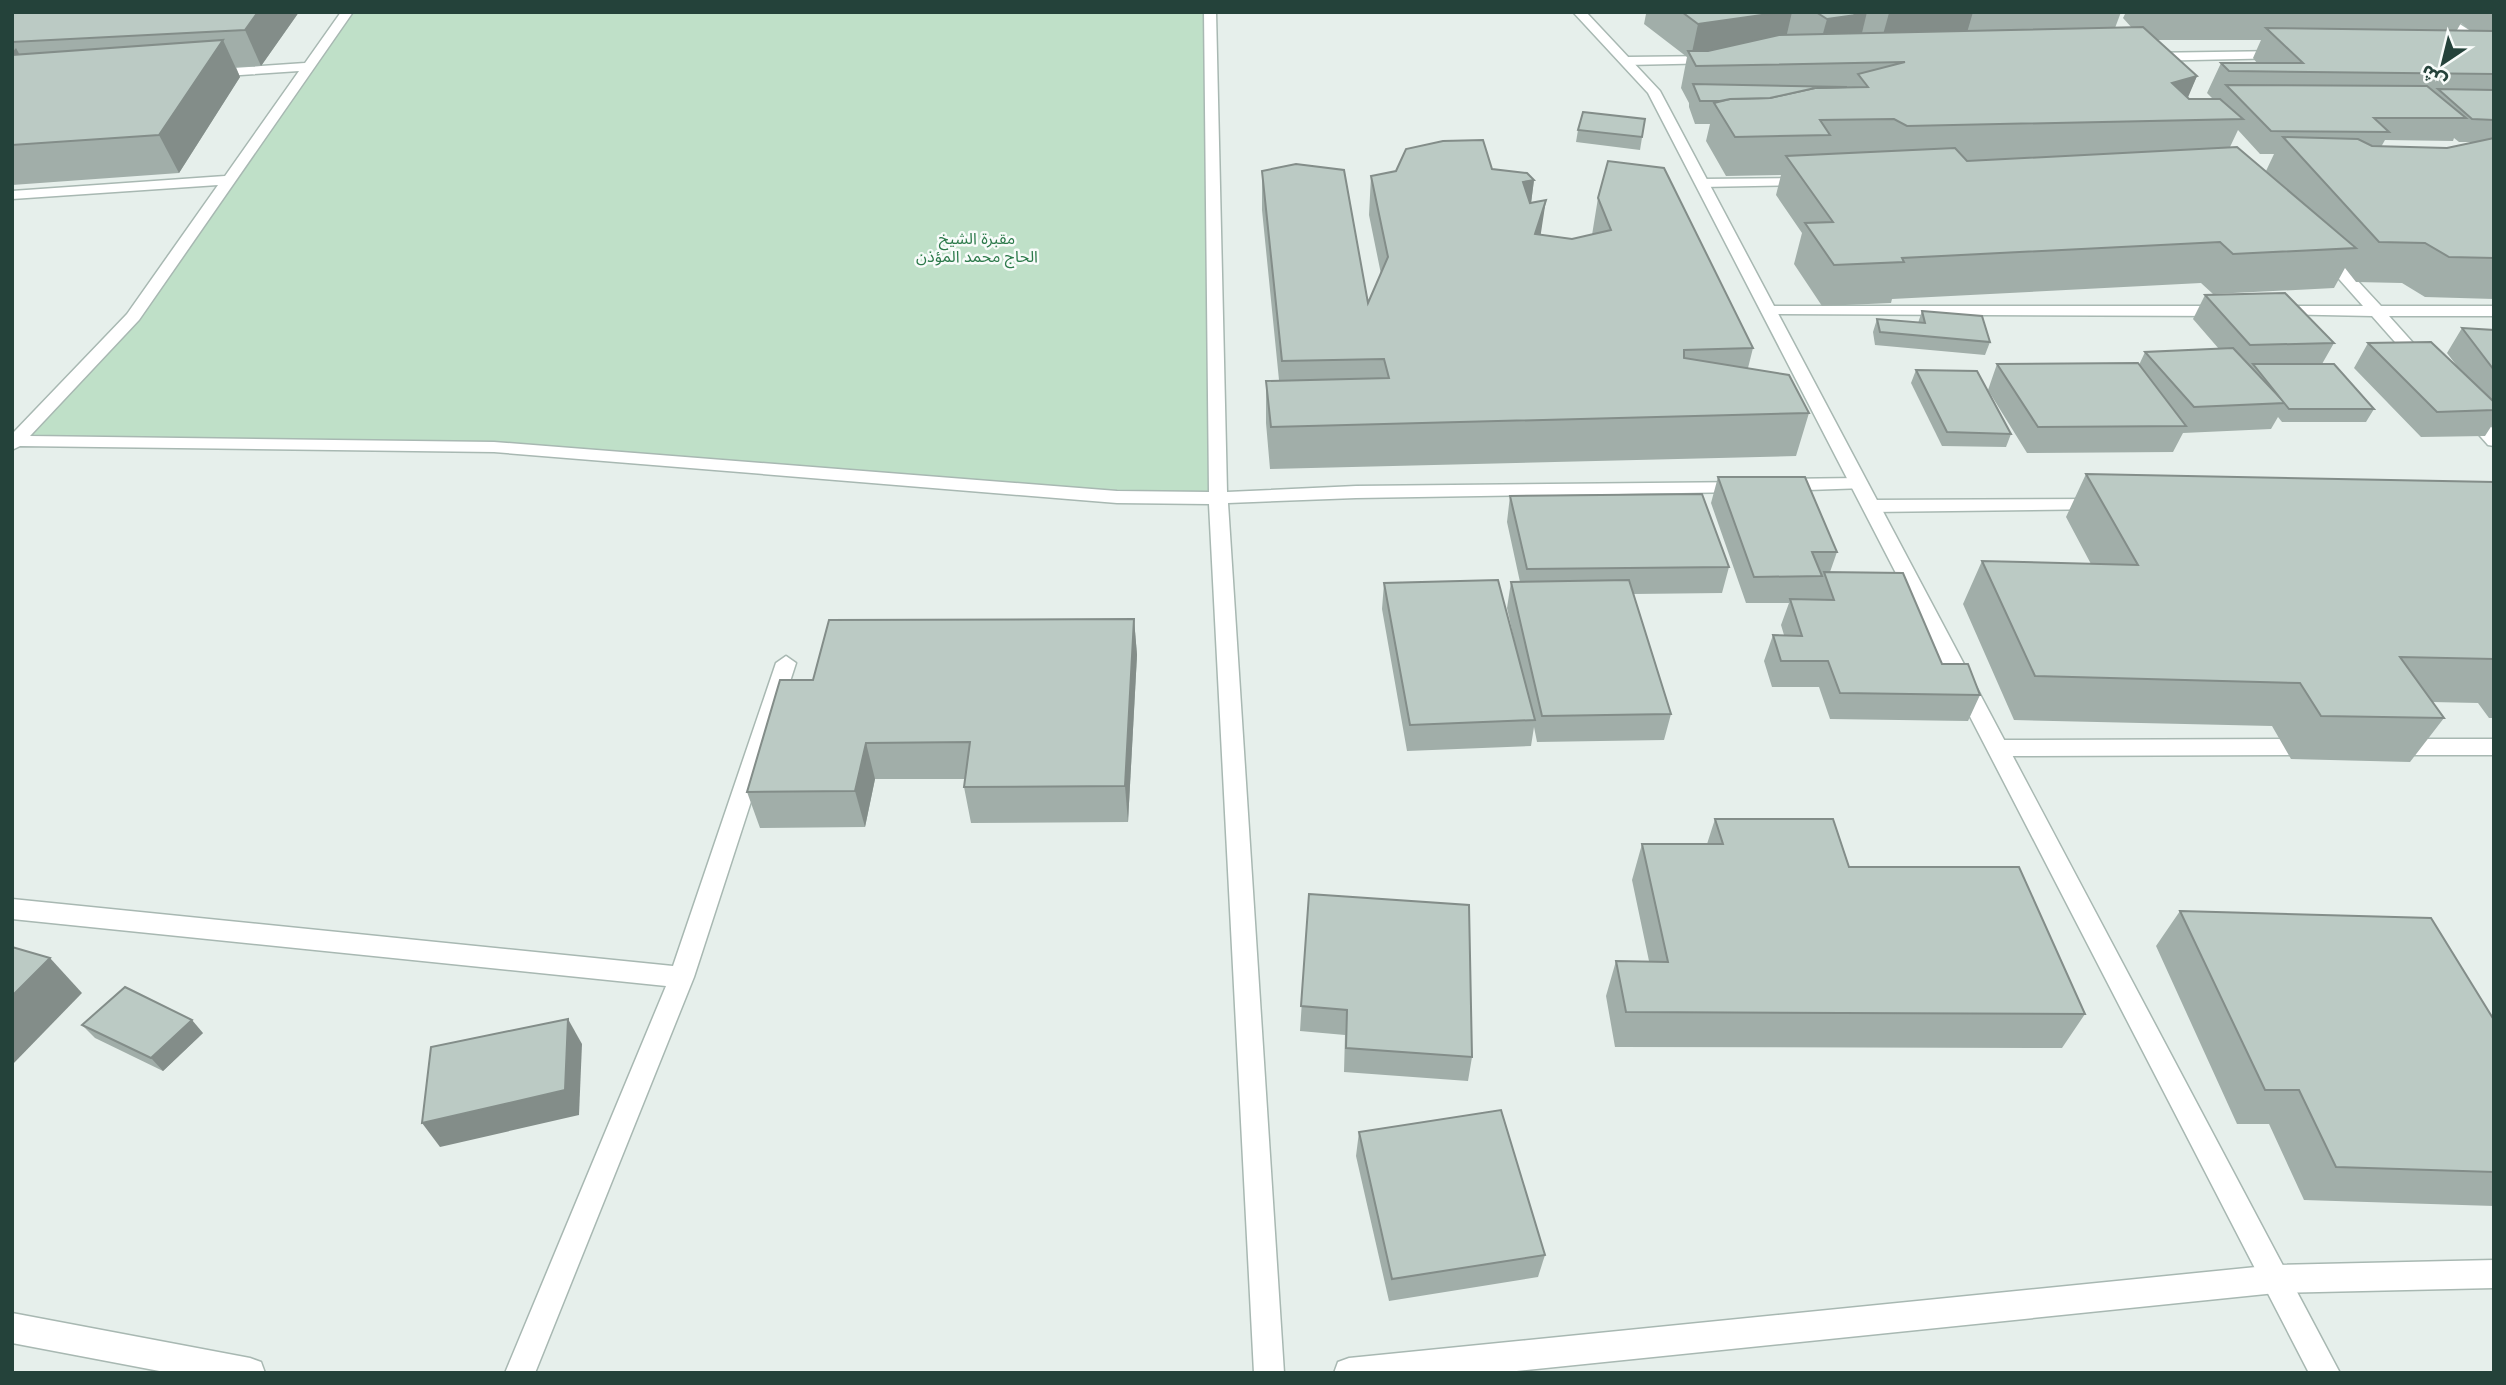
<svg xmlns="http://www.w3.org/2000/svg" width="2506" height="1385" viewBox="0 0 2506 1385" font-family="Inter,'Noto Sans Arabic',sans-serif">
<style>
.green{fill:#bfe0c8}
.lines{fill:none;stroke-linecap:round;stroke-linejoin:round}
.minor-casing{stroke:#a8b8b2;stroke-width:3}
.tertiary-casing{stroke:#a8b8b2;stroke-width:3}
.minor{fill:#fff;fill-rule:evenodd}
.tertiary{fill:#fff;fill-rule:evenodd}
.wall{fill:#a1aea9;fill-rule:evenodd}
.shaded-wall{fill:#838d89}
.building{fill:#bbcac4;stroke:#838d89;stroke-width:2}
.labels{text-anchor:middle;stroke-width:5;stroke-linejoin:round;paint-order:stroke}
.far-park-label{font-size:16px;fill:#2d7a4b;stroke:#f7fbf9}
</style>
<rect width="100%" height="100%" fill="#e6efeb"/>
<!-- green -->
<polygon class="green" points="347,12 1210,12 1218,498 494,447 14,442 133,317"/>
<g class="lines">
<!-- minor casing -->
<g class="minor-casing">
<g id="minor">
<polygon points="341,12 353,12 139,320 30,436 494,442 1117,491 1209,492 1204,12 1216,12 1227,492 1356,486 1750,482 1753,486 1744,492 1356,498 1228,503 1284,1373 1254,1373 1209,504 1117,503 494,452 20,446 12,450 12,434 127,314 218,185 12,199 12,191 225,176 299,71 210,77 204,73 205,70 305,63"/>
<polygon points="2427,12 2441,12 2494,46 2494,56"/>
<polygon points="2282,51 2286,52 2286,58 2146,61 2140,57 2146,53"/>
<polygon points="1715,56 1719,57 1719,63 1627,65 1621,61 1627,57"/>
<polygon points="1805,178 1812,182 1810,185 1702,187 1695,183 1702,179"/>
<polygon points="2324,248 2329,250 2381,306 2494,306 2494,316 2389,316 2432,364 2424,369 2418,368 2372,316 2269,314 2269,308 2275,306 2363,306 2316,253"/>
<polygon points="1769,306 2226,306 2234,311 2226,316 1763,314 1761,311"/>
<polygon points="2467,406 2473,407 2494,430 2494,446 2488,445 2458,411"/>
<polygon points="1859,478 1865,480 1868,484 1865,488 1780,491 1771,485 1780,479"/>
<polygon points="2100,499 2109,505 2107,509 1871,512 1862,506 1871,500"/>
<polygon points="786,656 796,663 694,977 535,1373 505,1373 666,986 12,919 12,899 673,966 776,663"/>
<polygon points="2313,739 2321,741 2324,747 2321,753 2313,755 1998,756 1990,754 1987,748 1990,742 1998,740"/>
<polygon points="2394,739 2494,739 2494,755 2394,755 2386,753 2383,747 2386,741"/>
<polygon points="2494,1260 2494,1288 2276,1293 1498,1373 1334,1373 1338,1362 1349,1358 2276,1265"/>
<polygon points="12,1313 250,1358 261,1362 265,1373 170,1373 12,1343"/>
</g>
</g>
<!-- tertiary casing -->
<g class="tertiary-casing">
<polygon id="tertiary" points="1573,12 1586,12 1660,91 2340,1373 2309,1373 1648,93"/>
</g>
<!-- minor -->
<use href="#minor" class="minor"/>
<!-- tertiary -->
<use href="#tertiary" class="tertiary"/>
</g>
<!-- wall -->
<g class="wall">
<polygon points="12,12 299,12 261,66 236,67 240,77 179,173 12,185"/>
<path d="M1600 12H2121L2115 28H2132L2123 18 2126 12H2494V299L2425 297 2402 283 2356 282 2345 268 2334 288 2213 294 2201 283 1892 299 1891 303 1822 306 1794 264 1802 233 1776 195 1781 175 1726 176 1706 141 1710 124H1695L1689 107V103L1681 88 1687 57 1644 24 1646 14H1600ZM2461 23 2471 31 2457 30ZM2156 40H2261L2253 58 2257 63H2221L2207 93 2213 99H2189L2187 98 2197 76ZM2238 130 2260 154H2274L2266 171 2230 147ZM2454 138 2459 142H2475L2447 148 2381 147 2385 140 2453 141Z"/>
<polygon points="1645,119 1640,150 1576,142 1578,130"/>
<polygon points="1492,169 1534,180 1531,203 1541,235 1572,239 1592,235 1598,198 1753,348 1748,368 1809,413 1796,456 1270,469 1266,423 1266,381 1279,380 1262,210 1262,171 1368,303 1381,274 1369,215 1371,176"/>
<polygon points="2205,295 2334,343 2322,364 2374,409 2366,422 2282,422 2278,417 2271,429 2183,433 2173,452 2027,453 1988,390 1997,364 2139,365 2145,352 2219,349 2193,319"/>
<polygon points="1922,311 1990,342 1985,355 1875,345 1873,332 1877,319 1918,323"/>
<polygon points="2462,328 2494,330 2494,422 2485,436 2421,437 2354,368 2368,343 2457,366 2447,353"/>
<polygon points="1916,370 2011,434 2006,447 1942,446 1911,383"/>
<polygon points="2086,474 2494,482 2494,718 2489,718 2478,703 2432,702 2444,718 2410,762 2291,759 2272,726 2014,720 1963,604 1982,561 2091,564 2066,517"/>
<polygon points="1718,477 1837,552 1830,572 1980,695 1968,721 1830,719 1819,687 1772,687 1764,661 1773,635 1784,635 1781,625 1789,603 1746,603 1711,503"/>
<polygon points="1510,496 1729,567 1722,593 1633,594 1671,714 1664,740 1537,742 1534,727 1531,746 1407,751 1382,609 1384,583 1517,652 1507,608 1511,582 1520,582 1507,522"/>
<polygon points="1134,619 1137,655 1128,822 971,823 964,787 965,779 875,779 865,827 760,828 747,792 813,680"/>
<polygon points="1715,819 1849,867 2085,1014 2062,1048 1615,1047 1606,996 1616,961 1649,961 1632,880 1642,844 1707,844"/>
<polygon points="1309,894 1472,1057 1468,1081 1344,1072 1345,1035 1300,1031"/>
<polygon points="2180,911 2494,1020 2494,1206 2304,1200 2269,1124 2237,1124 2156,946"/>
<polygon points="82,1025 203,1033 163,1071 95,1038"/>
<polygon points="1359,1132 1545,1255 1538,1277 1389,1301 1356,1156"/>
</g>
<!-- shaded-wall -->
<g class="shaded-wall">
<polygon points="258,12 299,12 261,66 245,30"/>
<polygon points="1765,12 1792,12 1786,38 1691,57 1698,24"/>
<polygon points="1840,12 1867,12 1861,37 1817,55 1827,19"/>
<polygon points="1896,12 1973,12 1966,36 1879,49 1889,13"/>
<polygon points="223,40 240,77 179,173 159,135"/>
<polygon points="16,48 36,85 12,58 12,53"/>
<polygon points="2197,76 2181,114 2172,83"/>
<polygon points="1534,180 1529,219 1523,182"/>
<polygon points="1546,200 1540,239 1535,234"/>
<polygon points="1134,619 1137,655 1128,822 1125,786"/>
<polygon points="866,743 875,779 865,827 855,791"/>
<polygon points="50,958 82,993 12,1065 12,996"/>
<polygon points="568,1019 582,1044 579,1115 440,1147 422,1123"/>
<polygon points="192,1020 203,1033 163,1071 151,1058"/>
</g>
<!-- building -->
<g class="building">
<polygon points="12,12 258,12 245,30 12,42"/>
<polygon points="1682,12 1775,12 1776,13 1698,24"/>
<polygon points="1816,12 1852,12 1856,15 1827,19"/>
<polygon points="2143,27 2197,76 2172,83 2189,99 2220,99 2243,119 1907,126 1894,119 1820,120 1830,135 1735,137 1714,103 1730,99 1770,98 1815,88 1868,87 1858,74 1905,62 1696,66 1688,51 1708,51 1779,35"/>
<polygon points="2266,28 2494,31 2494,74 2229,71 2221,63 2303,63"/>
<polygon points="223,40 159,135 12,145 12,55"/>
<polygon points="1693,84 1847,87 1815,88 1770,98 1730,99 1720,101 1700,101"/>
<polygon points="2226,85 2427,86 2466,118 2374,118 2389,132 2271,131"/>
<polygon points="2438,89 2494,90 2494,120 2472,119"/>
<polygon points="1583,112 1645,119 1642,137 1578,130"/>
<polygon points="2283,137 2358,139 2372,146 2447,148 2494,138 2494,258 2449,257 2425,243 2379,242"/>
<polygon points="1483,140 1492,169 1527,173 1534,180 1523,182 1530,203 1546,200 1535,234 1572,239 1611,230 1598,198 1608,161 1664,168 1753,348 1684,350 1684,358 1789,375 1809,413 1271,427 1266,381 1389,378 1384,359 1282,361 1262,171 1296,164 1344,170 1368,303 1388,257 1371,176 1396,171 1406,149 1443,141"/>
<polygon points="2237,147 2356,248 2233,254 2220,242 1902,258 1904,262 1834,265 1805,223 1833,222 1786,156 1955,148 1967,161"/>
<polygon points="2285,293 2334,343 2250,345 2205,295"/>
<polygon points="1922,311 1982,316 1990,342 1880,332 1877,319 1925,323"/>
<polygon points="2462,328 2494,330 2494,370"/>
<polygon points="2431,342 2494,402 2494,410 2437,412 2368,343"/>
<polygon points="2233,348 2285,403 2194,407 2145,352"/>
<polygon points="2138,363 2186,426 2038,427 1997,364"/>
<polygon points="2253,364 2334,364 2374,409 2289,409"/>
<polygon points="1916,370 1977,371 2011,434 1947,432"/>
<polygon points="2086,474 2494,482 2494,659 2400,657 2444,718 2321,716 2300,683 2035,676 1982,561 2138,565"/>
<polygon points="1718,477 1805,477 1837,552 1812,552 1822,576 1754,577"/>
<polygon points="1702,494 1729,567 1527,569 1510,496"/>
<polygon points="1824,572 1903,573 1942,664 1968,664 1980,695 1840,693 1828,661 1781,661 1773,635 1802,636 1790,599 1834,600"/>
<polygon points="1498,580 1535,720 1410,725 1384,583"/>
<polygon points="1629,580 1671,714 1542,716 1511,582"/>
<polygon points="1134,619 1125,786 964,787 970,742 866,743 855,791 747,792 780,680 813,680 829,620"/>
<polygon points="1715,819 1833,819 1849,867 2019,867 2085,1014 1626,1012 1616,961 1668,962 1642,844 1723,844"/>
<polygon points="1309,894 1469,905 1472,1057 1346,1048 1347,1010 1301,1006"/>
<polygon points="2180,911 2431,918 2494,1020 2494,1172 2336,1167 2299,1090 2265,1090"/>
<polygon points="12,947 50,958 12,996"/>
<polygon points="125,987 192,1020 151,1058 82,1025"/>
<polygon points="568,1019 565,1090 422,1123 431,1047"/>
<polygon points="1501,1110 1545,1255 1392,1279 1359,1132"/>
</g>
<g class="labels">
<!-- far-park labels -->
<g class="far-park-label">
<text x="977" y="244">مقبرة الشيخ<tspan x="977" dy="18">الحاج محمد المؤذن</tspan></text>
</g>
</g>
<!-- border -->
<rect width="2506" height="1385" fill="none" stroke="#24423a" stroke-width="28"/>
<!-- north arrow -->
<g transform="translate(2443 63) rotate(215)" stroke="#f7fbf9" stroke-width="5" paint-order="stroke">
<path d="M0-5L12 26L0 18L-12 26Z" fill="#24423a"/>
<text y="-10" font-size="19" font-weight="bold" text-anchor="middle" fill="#24423a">ش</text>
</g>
</svg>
